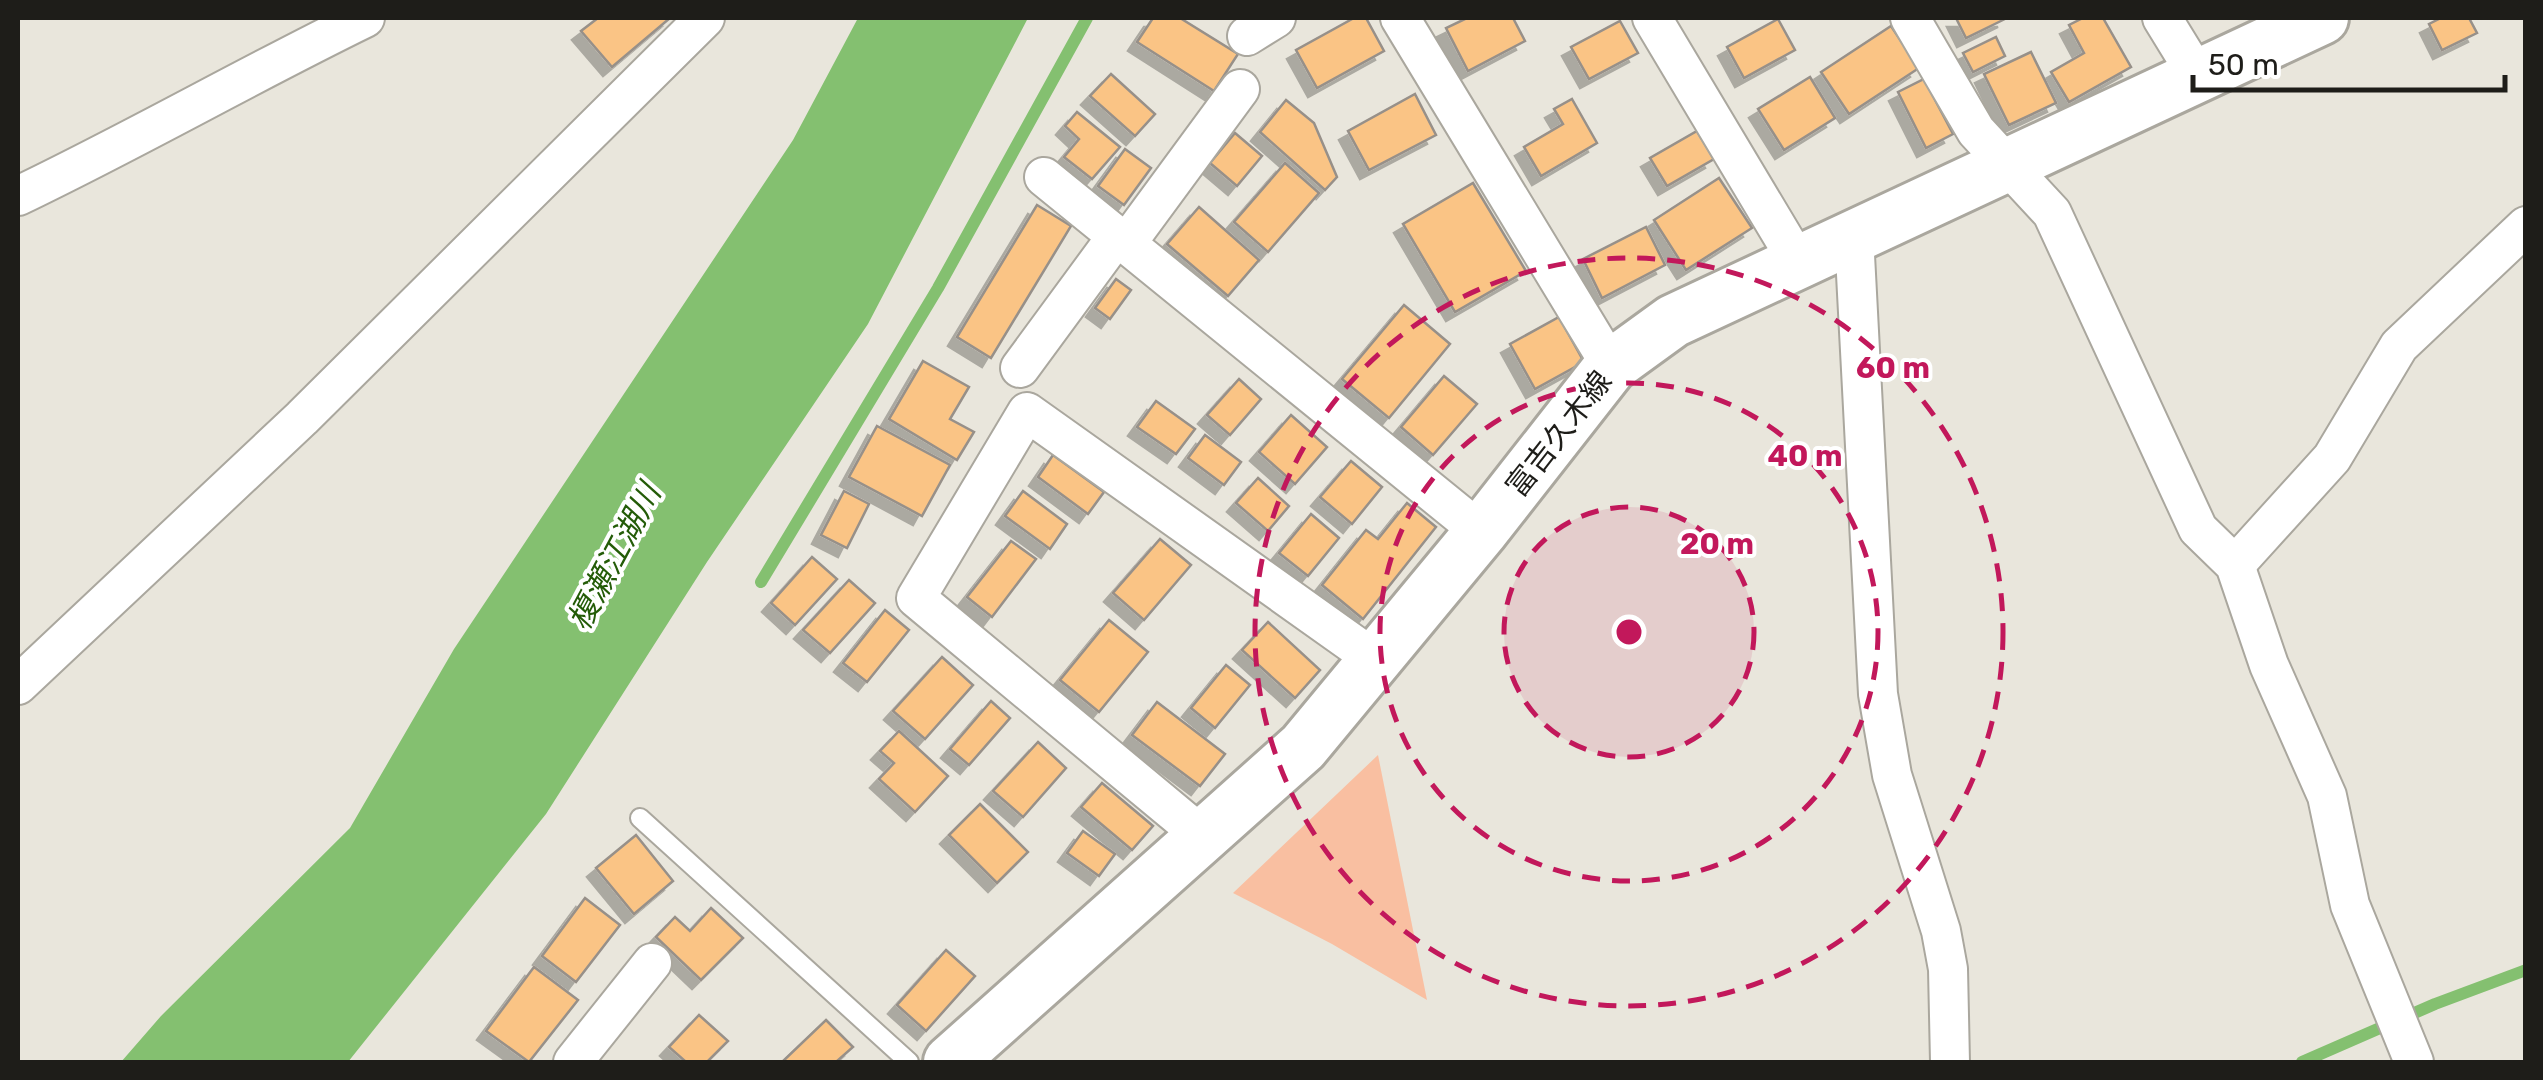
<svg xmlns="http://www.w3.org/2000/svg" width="2543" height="1080" viewBox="0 0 2543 1080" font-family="Rubik,'Noto Sans JP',sans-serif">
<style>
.green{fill:#f9bfa1}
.water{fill:#84c070}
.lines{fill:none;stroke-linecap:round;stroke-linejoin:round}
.stream{stroke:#84c070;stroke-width:12}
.building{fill:#fac485;stroke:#979089;stroke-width:2.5;filter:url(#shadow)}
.service-casing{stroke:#aaa79e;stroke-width:22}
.minor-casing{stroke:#aaa79e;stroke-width:42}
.secondary-casing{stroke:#aaa79e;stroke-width:58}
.service{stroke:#fff;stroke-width:18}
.minor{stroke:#fff;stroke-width:38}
.secondary{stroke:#fff;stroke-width:52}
.ring{fill:none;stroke:#c2185b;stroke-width:5;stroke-dasharray:18 12}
.labels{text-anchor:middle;stroke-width:8;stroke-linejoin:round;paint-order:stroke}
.street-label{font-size:30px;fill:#1e1d19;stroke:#fff}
.water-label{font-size:32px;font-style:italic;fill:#245c08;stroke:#fff}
.centre{fill:#c2185b;stroke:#fff;stroke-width:5}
.ring-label{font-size:30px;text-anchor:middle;font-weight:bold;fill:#c2185b;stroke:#fff;stroke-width:8;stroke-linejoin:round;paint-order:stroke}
</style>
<defs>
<filter id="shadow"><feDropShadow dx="-9" dy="9" stdDeviation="0" flood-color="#0004"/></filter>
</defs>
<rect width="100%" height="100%" fill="#e9e6dc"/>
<!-- green -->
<polygon class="green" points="1378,755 1427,1000 1332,944 1233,893"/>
<!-- water -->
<polygon class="water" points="858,18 1028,18 868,324 707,562 546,814 348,1062 121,1062 161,1016 350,828 454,649 793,140"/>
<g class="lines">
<!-- stream -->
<g class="stream">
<polyline points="761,582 938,288 1087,18"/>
<polyline points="2302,1062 2435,1004 2526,970"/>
</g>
</g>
<!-- building -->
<g class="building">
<polygon points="598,18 670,18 612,67 581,31"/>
<polygon points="1153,18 1180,18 1238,54 1214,91 1137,42"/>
<polygon points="1354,18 1366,18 1384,51 1317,88 1296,50"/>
<polygon points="1467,18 1513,18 1525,41 1468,71 1446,28"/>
<polygon points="1956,18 2007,18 1966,38"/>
<polygon points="2083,18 2103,18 2131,67 2069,102 2051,72 2084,53 2069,25"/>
<polygon points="2441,18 2469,18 2477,33 2442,50 2429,24"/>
<polygon points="1778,19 1795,50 1744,78 1727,47"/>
<polygon points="1620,21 1638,53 1589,79 1571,47"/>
<polygon points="1891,26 1919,68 1849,114 1821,72"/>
<polygon points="1996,37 2005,56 1973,72 1963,53"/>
<polygon points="2031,52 2056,103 2009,125 1984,74"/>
<polygon points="1111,74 1155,114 1135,136 1090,96"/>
<polygon points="1810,77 1835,118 1784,150 1758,109"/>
<polygon points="1924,79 1953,134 1926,148 1898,92"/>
<polygon points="1415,94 1436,135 1369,170 1348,131"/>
<polygon points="1572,99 1597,143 1541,176 1524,147 1563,124 1554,109"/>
<polygon points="1286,100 1314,123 1337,177 1325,190 1260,132"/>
<polygon points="1077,112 1120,147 1092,179 1064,157 1079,139 1065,126"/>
<polygon points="1697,131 1714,159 1667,186 1650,158"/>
<polygon points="1235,133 1262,156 1237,186 1210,163"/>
<polygon points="1125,149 1151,168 1124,205 1098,186"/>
<polygon points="1285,163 1319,193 1268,252 1234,222"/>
<polygon points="1719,178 1752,228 1686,270 1654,220"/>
<polygon points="1473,183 1526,271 1455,312 1403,224"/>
<polygon points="1037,205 1071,226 991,358 957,337"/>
<polygon points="1199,207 1259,260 1228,296 1167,244"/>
<polygon points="1646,227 1665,265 1602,298 1583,259"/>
<polygon points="1116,279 1131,290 1110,319 1095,308"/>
<polygon points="1404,305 1450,344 1389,418 1342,379"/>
<polygon points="1559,317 1584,362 1535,389 1510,344"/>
<polygon points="923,361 969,387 950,419 974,432 957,460 889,419"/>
<polygon points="1444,376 1477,404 1433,455 1401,427"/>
<polygon points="1239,379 1261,399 1230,435 1207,415"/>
<polygon points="1156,401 1195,429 1176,454 1137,427"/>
<polygon points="1291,415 1327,447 1295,484 1259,452"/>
<polygon points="877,426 950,465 922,516 849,477"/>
<polygon points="1205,435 1241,462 1224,485 1188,458"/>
<polygon points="1053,455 1104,492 1088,514 1038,477"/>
<polygon points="1351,461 1382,487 1352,524 1320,497"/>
<polygon points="1258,478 1289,506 1268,531 1236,503"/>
<polygon points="844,491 869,504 847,548 821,535"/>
<polygon points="1023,491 1067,524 1050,549 1005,516"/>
<polygon points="1407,503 1436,527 1363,619 1322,585 1366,530 1378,539"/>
<polygon points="1311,514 1339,538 1308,576 1279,553"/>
<polygon points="1160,539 1191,565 1144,620 1113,593"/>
<polygon points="1011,541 1036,559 992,617 967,597"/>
<polygon points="812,557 837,579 795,625 771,603"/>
<polygon points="849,580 875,603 830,653 803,630"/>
<polygon points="885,610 909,630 867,682 843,663"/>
<polygon points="1109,620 1148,652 1099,712 1060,680"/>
<polygon points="1268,622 1320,670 1295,698 1242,650"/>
<polygon points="942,657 973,685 925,739 893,711"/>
<polygon points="1226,665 1250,685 1215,728 1191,708"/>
<polygon points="991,701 1010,718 969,765 950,749"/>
<polygon points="1157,702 1225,754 1200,786 1132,735"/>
<polygon points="899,731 948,776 915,812 879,779 894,763 880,751"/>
<polygon points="1038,742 1066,768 1023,817 993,791"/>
<polygon points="1102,783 1153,826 1132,850 1081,807"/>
<polygon points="980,804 1028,852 997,883 949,835"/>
<polygon points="1083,831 1115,854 1099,876 1067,853"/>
<polygon points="636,835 673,881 634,914 596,868"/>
<polygon points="585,898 620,925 576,982 542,956"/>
<polygon points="711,908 743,938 701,980 656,937 675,917 690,931"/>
<polygon points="946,950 975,976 926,1031 897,1005"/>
<polygon points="534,967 578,1000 529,1062 486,1031"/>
<polygon points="699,1015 728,1041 707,1062 686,1062 669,1047"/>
<polygon points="826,1020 853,1047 836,1062 782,1062"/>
</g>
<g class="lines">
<!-- service casing -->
<g class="service-casing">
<polyline id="service" points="640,818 909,1062"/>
</g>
<!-- minor casing -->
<g class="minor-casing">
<g id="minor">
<polyline points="1400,18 1611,366"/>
<polyline points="1652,18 1798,262"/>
<polyline points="1910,18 1976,131 2052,213 2198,529 2235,565 2269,665 2327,796 2350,905 2414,1062"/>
<polyline points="2162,18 2197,75"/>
<polyline points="1247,36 1276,18"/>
<polyline points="1044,177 1481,532"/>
<path d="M18 196C135 140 248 75 365 18"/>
<polyline points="1854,236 1878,694 1892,775 1941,931 1948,969 1950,1062"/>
<polyline points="1126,244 1240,89"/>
<polyline points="1020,368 1117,236"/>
<polyline points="2235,565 2332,458 2399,346 2526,226"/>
<polyline points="18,685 302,418 705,18"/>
<polyline points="1205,838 916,598 1027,412 1377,661"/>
<polyline points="573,1062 652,963"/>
</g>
</g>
<!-- secondary casing -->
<g class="secondary-casing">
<polyline id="secondary" points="950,1062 1303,747 1481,532 1611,366 1673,321 2322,18"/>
</g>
<!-- service -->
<use href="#service" class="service"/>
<!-- minor -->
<use href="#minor" class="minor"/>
<!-- secondary -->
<use href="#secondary" class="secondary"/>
</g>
<!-- distance rings -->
<circle cx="1629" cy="632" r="125" fill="#c2185b" fill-opacity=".12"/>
<g class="ring">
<circle cx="1629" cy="632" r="125"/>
<circle cx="1629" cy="632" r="249"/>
<circle cx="1629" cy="632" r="374"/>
</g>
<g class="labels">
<!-- street labels -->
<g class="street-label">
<text transform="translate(1559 434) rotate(-52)" y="10">富吉久木線</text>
</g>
<!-- water labels -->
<g class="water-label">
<text transform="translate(614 557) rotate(-62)" y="11">榎瀬江湖川</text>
</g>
</g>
<circle cx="1629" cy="632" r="15" class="centre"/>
<g class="ring-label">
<text x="1893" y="378">60 m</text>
<text x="1805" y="466">40 m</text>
<text x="1717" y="554">20 m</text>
</g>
<!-- border -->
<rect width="2543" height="1080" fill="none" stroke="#1e1d19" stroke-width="40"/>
<!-- scale -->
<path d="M2193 75v15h312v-15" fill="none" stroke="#1e1d19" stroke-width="5"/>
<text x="2208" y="75" font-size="30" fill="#1e1d19" stroke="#ffffff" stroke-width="8" paint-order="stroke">50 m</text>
</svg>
